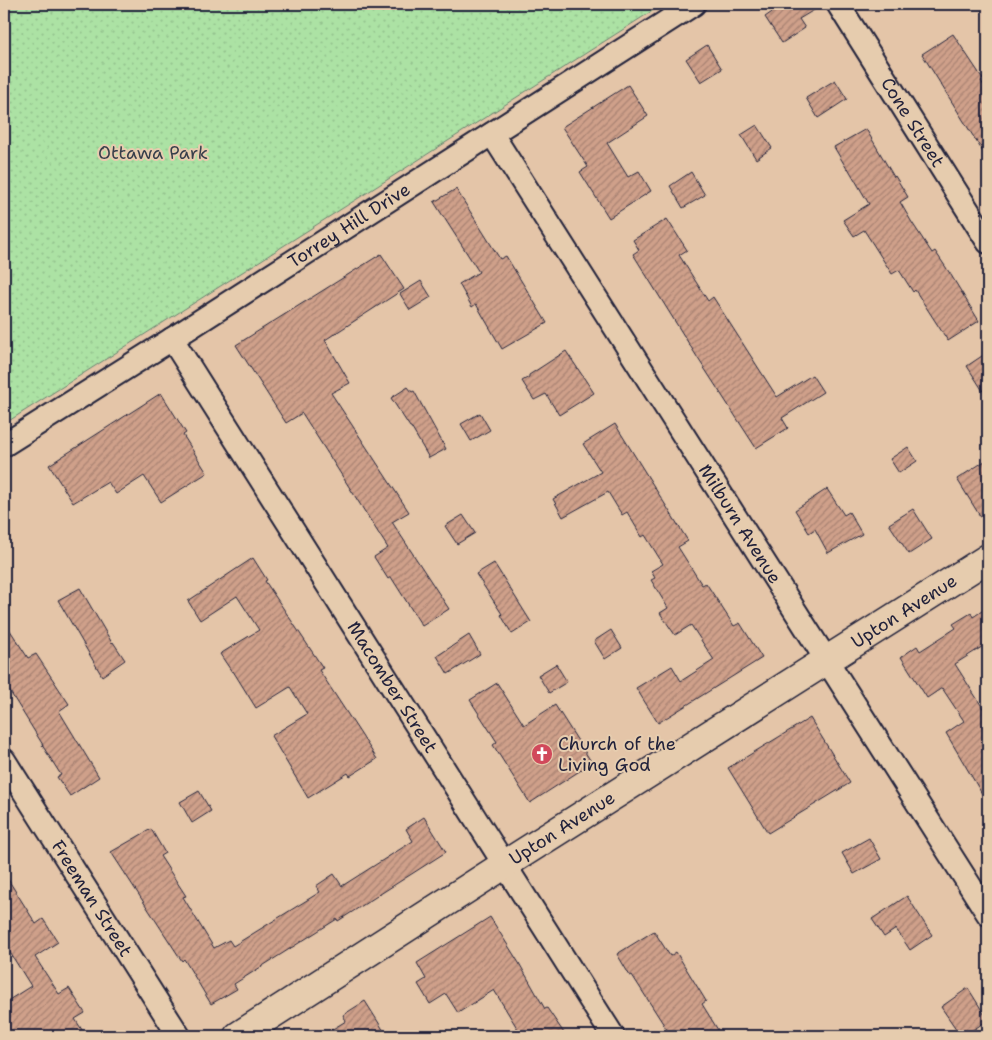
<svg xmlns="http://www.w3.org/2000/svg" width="992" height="1040" viewBox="0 0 992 1040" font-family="'Shantell Sans',sans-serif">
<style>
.green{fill:url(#green-dots);stroke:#678270}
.building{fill:url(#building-hatch);stroke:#22223b}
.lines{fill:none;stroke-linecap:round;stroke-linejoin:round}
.minor-casing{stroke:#22223b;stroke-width:26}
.tertiary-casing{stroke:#22223b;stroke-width:31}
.minor{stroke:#e6ccae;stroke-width:22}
.tertiary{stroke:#e6ccae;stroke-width:28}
.labels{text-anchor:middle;stroke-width:4;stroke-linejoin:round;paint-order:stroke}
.street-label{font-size:18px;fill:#22223b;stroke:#e6ccae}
.park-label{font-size:18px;fill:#373f4b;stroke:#e6ccae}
.poi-label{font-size:18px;fill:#22223b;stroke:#e6ccae;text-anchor:start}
</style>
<defs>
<pattern id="green-dots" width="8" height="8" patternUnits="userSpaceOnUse" patternTransform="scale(1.25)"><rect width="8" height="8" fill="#ace2a4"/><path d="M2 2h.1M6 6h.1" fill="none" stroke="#94c28e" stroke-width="1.8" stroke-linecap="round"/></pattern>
<pattern id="building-hatch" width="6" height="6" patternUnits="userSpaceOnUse" patternTransform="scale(1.25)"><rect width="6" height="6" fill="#cfa08a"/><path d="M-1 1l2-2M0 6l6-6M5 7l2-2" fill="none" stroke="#a88272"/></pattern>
</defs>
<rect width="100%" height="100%" fill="#e4c5a8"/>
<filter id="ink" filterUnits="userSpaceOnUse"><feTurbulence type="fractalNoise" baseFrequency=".02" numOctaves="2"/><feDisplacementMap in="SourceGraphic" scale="10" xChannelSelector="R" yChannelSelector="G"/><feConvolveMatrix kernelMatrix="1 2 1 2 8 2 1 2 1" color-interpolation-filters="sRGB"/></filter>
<g filter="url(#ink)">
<!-- green -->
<polygon class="green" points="4,4 663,4 4,424"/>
<!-- building -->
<g class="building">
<polygon points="771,4 824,4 799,19 805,28 782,43 765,17 775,10"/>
<polygon points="953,34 983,79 981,81 988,92 988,160 922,54"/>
<polygon points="707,45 722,69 701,82 686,59"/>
<polygon points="835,80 847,99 818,118 806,98"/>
<polygon points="628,85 648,116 607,143 628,177 639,171 651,191 609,218 580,172 588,167 562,127"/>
<polygon points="757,125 772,148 756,159 741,135"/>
<polygon points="866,129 894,177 895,176 908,197 900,202 911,221 932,253 935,251 951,275 979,321 948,341 915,290 913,292 899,270 892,274 864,230 854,236 843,220 869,204 848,168 847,169 834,147"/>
<polygon points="691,172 705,195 683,208 670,186"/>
<polygon points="456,189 500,259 506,256 547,323 502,349 476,304 472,307 459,284 479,272 434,202"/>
<polygon points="667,219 687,250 679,255 708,301 713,297 777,397 812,375 823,392 782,418 788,428 756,448 699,360 633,254 639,250 633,240"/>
<polygon points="381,254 404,289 325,340 350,383 331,393 409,512 392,522 449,609 422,626 391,577 388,579 374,557 388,548 302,413 286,423 236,345"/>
<polygon points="421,281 431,297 410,310 400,294"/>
<polygon points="566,351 594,393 559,415 546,394 534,400 522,381 529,377 529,375"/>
<polygon points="988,352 988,399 967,366"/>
<polygon points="408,387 412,392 414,391 446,449 429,458 411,427 410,427 391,398"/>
<polygon points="161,393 186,433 183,435 207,473 161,502 144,476 116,494 108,482 73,503 49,465"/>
<polygon points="480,413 490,430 471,441 461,424"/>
<polygon points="615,424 688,541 678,547 702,585 706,583 734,626 740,623 762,658 658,723 636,688 672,666 681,681 714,660 691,625 675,635 660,613 668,608 651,580 655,578 651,571 663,564 645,535 642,537 627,512 622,515 608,492 563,517 553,499 601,472 583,444"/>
<polygon points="908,447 917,461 899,473 890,459"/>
<polygon points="988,459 988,529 957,479"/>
<polygon points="827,489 844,515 849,512 862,534 828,553 815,529 809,533 795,510"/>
<polygon points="913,509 932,539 909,554 889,524"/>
<polygon points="463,515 475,533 457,544 445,526"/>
<polygon points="253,558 267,580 265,581 323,668 319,670 377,759 350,776 348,773 308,798 271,736 307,714 290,687 256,708 233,671 232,672 220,654 259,630 237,596 200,620 188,601"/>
<polygon points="494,563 531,622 512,634 501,615 502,614 476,574"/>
<polygon points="80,588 112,643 113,642 125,660 102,676 58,600"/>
<polygon points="988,607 988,643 955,664 988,716 988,804 946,733 964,721 942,688 927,698 901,657 917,646 920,651 956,628 953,624 971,613 973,617"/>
<polygon points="4,621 28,658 36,654 69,704 59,711 99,777 70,796 57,777 61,775 42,745 43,745 4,682"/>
<polygon points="611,630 622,648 605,659 594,641"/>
<polygon points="469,635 480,654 448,674 437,656"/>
<polygon points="556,664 567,682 549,693 538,675"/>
<polygon points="497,683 524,725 555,705 592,763 530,803 493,745 497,742 470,700"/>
<polygon points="810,718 850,783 768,833 728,768"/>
<polygon points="199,791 211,811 192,823 180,802"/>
<polygon points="424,817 446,852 338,921 337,919 234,984 237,989 211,1004 184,959 182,961 111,852 151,829 165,853 160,856 186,896 183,897 214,948 229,940 233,946 320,892 316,886 334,874 342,886 413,841 406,829"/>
<polygon points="869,838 881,859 854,874 842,853"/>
<polygon points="4,873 36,924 43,919 58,942 35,957 59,994 69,988 85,1013 75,1019 86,1036 4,1036 4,1003 31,986 4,943"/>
<polygon points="907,896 932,935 910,950 896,929 884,937 872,919"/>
<polygon points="490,917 519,963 545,1009 547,1008 566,1036 522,1036 494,990 458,1013 446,994 430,1004 418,984 426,979 417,963"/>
<polygon points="654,931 670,956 676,952 706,1001 702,1004 718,1030 708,1036 671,1036 632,975 630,976 617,954"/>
<polygon points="968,988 988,1020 964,1036 961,1036 941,1007"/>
<polygon points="365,1001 387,1036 321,1036 346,1021 343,1015"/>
</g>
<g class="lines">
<!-- minor casing -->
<g class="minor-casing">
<g id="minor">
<path id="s1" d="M838 4 988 242"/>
<path id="s2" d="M492 134 988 914"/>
<path id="s3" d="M172 339 613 1036"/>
<path id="s4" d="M4 445 172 339 694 4"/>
<path id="s5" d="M4 760 179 1036"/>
</g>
</g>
<!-- tertiary casing -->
<g class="tertiary-casing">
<g id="tertiary">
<path id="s6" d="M238 1036 504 865 988 558"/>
</g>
</g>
<!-- minor -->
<use href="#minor" class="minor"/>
<!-- tertiary -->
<use href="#tertiary" class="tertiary"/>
</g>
</g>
<!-- icons -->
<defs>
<g id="church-disc" transform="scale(1.125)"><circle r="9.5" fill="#d1495b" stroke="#e6ccae"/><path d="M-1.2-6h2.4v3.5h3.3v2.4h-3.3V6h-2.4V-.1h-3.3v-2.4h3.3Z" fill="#fff"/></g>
</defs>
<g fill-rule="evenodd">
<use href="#church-disc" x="542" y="754"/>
</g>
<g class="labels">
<!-- street labels -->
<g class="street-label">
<text dy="6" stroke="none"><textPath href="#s1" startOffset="140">Cone Street</textPath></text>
<text dy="6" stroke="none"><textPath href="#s4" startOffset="409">Torrey Hill Drive</textPath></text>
<text dy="6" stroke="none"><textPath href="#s2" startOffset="462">Milburn Avenue</textPath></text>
<text dy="6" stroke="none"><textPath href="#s6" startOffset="790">Upton Avenue</textPath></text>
<text dy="6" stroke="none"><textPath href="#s3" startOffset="412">Macomber Street</textPath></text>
<text dy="6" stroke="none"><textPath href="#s6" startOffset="385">Upton Avenue</textPath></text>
<text dy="6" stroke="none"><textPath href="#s5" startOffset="164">Freeman Street</textPath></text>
</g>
<!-- park labels -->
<g class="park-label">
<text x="153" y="159">Ottawa Park</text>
</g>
<!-- poi labels -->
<g class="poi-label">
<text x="558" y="750">Church of the<tspan x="558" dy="21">Living God</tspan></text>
</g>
</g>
<!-- margin -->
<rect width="992" height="1040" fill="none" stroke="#e6ccae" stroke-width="20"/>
<rect x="10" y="10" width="972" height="1020" fill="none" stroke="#22223b" stroke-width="2" filter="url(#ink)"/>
</svg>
